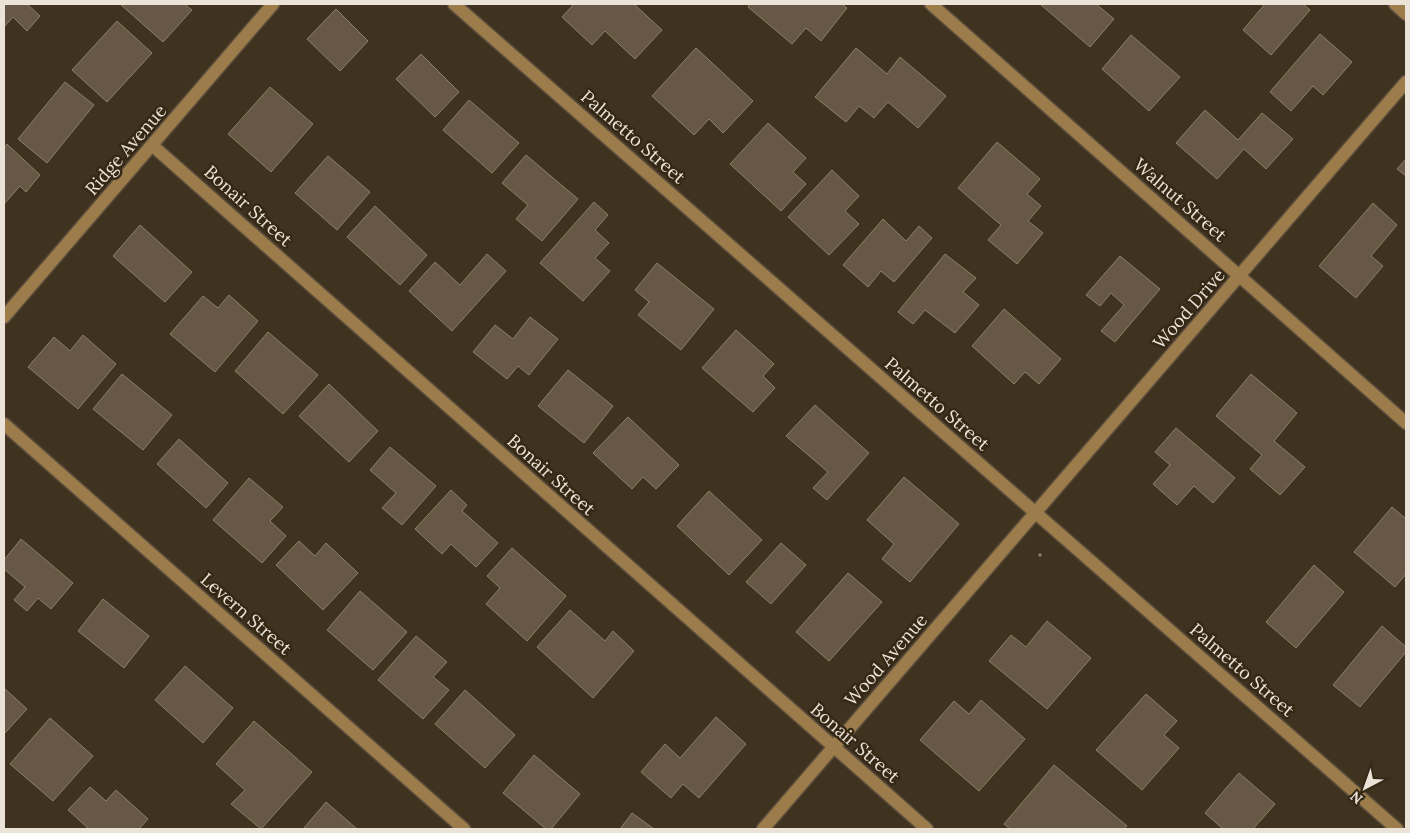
<svg xmlns="http://www.w3.org/2000/svg" width="1410" height="833" viewBox="0 0 1410 833" font-family="Lora,serif">
<style>
.building{fill:#665844;stroke:#8d7f69}
.lines{fill:none;stroke-linecap:round;stroke-linejoin:round}
.minor-casing{stroke:#5b4e3d;stroke-width:15}
.path{stroke:#8c8071;stroke-width:3;stroke-dasharray:4 4;stroke-linecap:butt}
.minor{stroke:#9d7c4b;stroke-width:12}
.labels{text-anchor:middle;stroke-width:5;stroke-linejoin:round;paint-order:stroke}
.street-label{font-size:18px;fill:#ece3d8;stroke:#352815}
</style>
<rect width="100%" height="100%" fill="#3f321f"/>
<!-- building -->
<g class="building">
<polygon points="4,4 27,4 40,16 27,31 13,17 4,27"/>
<polygon points="120,4 184,4 192,10 163,42"/>
<polygon points="574,4 634,4 662,30 635,59 605,31 592,45 562,17"/>
<polygon points="750,4 842,4 847,8 821,41 806,28 792,44 748,7"/>
<polygon points="1040,4 1096,4 1114,19 1090,47"/>
<polygon points="1265,4 1303,4 1310,10 1271,55 1243,30"/>
<polygon points="336,9 368,41 340,71 307,39"/>
<polygon points="117,21 152,53 107,102 72,70"/>
<polygon points="1320,34 1352,62 1323,95 1313,86 1291,111 1270,92"/>
<polygon points="1131,35 1180,77 1149,111 1102,69"/>
<polygon points="696,48 753,101 723,133 709,119 694,135 652,96"/>
<polygon points="856,48 887,74 900,57 946,96 918,128 888,102 874,118 859,106 846,122 815,97"/>
<polygon points="421,54 459,92 435,117 396,79"/>
<polygon points="65,82 94,105 47,163 18,139"/>
<polygon points="270,87 313,124 271,172 228,134"/>
<polygon points="469,100 519,143 492,173 443,130"/>
<polygon points="1205,110 1238,140 1262,113 1293,139 1266,169 1244,149 1217,179 1176,143"/>
<polygon points="768,123 806,158 793,172 806,184 781,211 730,164"/>
<polygon points="997,142 1040,179 1027,194 1041,206 1028,221 1043,233 1017,264 988,240 1001,225 958,188"/>
<polygon points="7,144 40,175 26,192 20,186 4,204 4,148"/>
<polygon points="526,155 578,199 542,241 516,219 528,205 502,183"/>
<polygon points="328,156 370,192 337,230 295,193"/>
<polygon points="1406,159 1406,176 1397,169"/>
<polygon points="832,170 859,196 845,211 859,224 829,255 788,217"/>
<polygon points="594,202 608,215 595,230 609,243 595,258 610,271 583,301 540,263"/>
<polygon points="1373,203 1397,225 1371,256 1383,266 1356,298 1319,266"/>
<polygon points="375,206 427,255 400,285 347,237"/>
<polygon points="883,219 906,241 919,226 932,238 894,282 881,271 868,287 843,265"/>
<polygon points="140,225 192,272 165,302 113,256"/>
<polygon points="487,254 506,271 452,331 409,291 435,262 460,285"/>
<polygon points="945,254 976,278 963,292 979,305 955,333 925,310 913,324 898,312"/>
<polygon points="1120,256 1160,289 1115,342 1101,331 1124,305 1111,293 1100,306 1086,295"/>
<polygon points="657,263 714,309 681,350 638,315 649,302 635,290"/>
<polygon points="229,295 258,321 215,372 170,334 203,296 218,308"/>
<polygon points="1004,309 1061,359 1039,384 1025,372 1014,384 972,346"/>
<polygon points="530,317 558,339 529,375 518,366 507,379 473,352 495,325 513,339"/>
<polygon points="736,330 774,364 763,376 775,388 753,412 702,368"/>
<polygon points="268,332 318,375 283,414 235,371"/>
<polygon points="83,335 116,364 78,409 28,367 54,337 70,351"/>
<polygon points="568,370 613,406 584,443 538,406"/>
<polygon points="122,374 172,415 143,450 93,409"/>
<polygon points="1251,374 1297,413 1274,441 1305,467 1280,495 1250,469 1262,455 1216,416"/>
<polygon points="329,384 378,431 349,462 299,416"/>
<polygon points="815,405 869,453 827,500 813,488 828,472 786,436"/>
<polygon points="628,417 679,465 656,489 643,477 632,489 593,453"/>
<polygon points="1176,428 1235,478 1213,503 1194,486 1177,505 1153,484 1170,465 1155,452"/>
<polygon points="179,439 228,483 206,508 157,464"/>
<polygon points="390,447 436,486 402,525 382,508 396,493 370,470"/>
<polygon points="904,477 959,524 910,582 882,559 894,544 867,520"/>
<polygon points="249,478 283,507 270,521 286,536 262,563 213,520"/>
<polygon points="451,490 467,505 462,511 498,543 476,567 451,544 442,554 415,529"/>
<polygon points="709,491 762,540 729,575 677,526"/>
<polygon points="1392,507 1406,519 1406,574 1395,587 1354,552"/>
<polygon points="21,539 73,583 51,609 38,598 27,611 14,600 25,587 4,569 4,560"/>
<polygon points="299,541 315,556 326,543 358,573 323,610 276,565"/>
<polygon points="781,543 806,565 771,604 746,582"/>
<polygon points="512,548 566,596 527,641 486,604 500,588 487,576"/>
<polygon points="1314,565 1344,592 1296,648 1266,622"/>
<polygon points="848,573 882,602 829,661 796,632"/>
<polygon points="360,591 407,632 373,670 327,630"/>
<polygon points="103,599 149,636 124,668 78,631"/>
<polygon points="570,610 605,641 613,631 634,651 593,698 537,647"/>
<polygon points="1047,621 1091,658 1047,709 989,661 1011,635 1026,647"/>
<polygon points="1382,626 1406,647 1406,652 1360,707 1333,685"/>
<polygon points="416,636 447,662 433,677 449,690 423,719 378,680"/>
<polygon points="185,666 233,708 203,743 155,700"/>
<polygon points="4,688 27,709 4,734"/>
<polygon points="465,690 515,735 485,768 435,724"/>
<polygon points="1146,694 1177,721 1164,735 1179,748 1142,790 1096,750"/>
<polygon points="981,700 1025,739 979,791 920,740 954,701 969,714"/>
<polygon points="716,717 746,744 699,798 683,784 671,798 641,772 665,744 680,758"/>
<polygon points="50,718 93,756 53,801 10,764"/>
<polygon points="254,721 312,772 261,829 231,804 245,790 216,764"/>
<polygon points="534,755 580,794 551,829 546,829 503,793"/>
<polygon points="1054,765 1127,826 1124,829 1010,829 1004,824"/>
<polygon points="1239,773 1275,804 1253,829 1223,829 1205,813"/>
<polygon points="90,787 106,801 116,790 148,819 139,829 89,829 68,810"/>
<polygon points="326,802 357,829 306,829 304,828"/>
<polygon points="632,813 654,829 620,829"/>
</g>
<g class="lines">
<!-- minor casing -->
<g class="minor-casing">
<g id="minor">
<polyline points="454,4 1397,829"/>
<polyline points="931,4 1406,423"/>
<polyline points="1395,4 1406,14"/>
<polyline points="153,146 927,829"/>
<polyline points="4,317 273,4"/>
<polyline points="4,424 464,829"/>
<polyline points="763,829 1406,82"/>
</g>
</g>
<!-- path -->
<polyline class="path" points="1039,554 1041,556"/>
<!-- minor -->
<use href="#minor" class="minor"/>
</g>
<g class="labels">
<!-- street labels -->
<g class="street-label">
<text transform="translate(633 137) rotate(41)" y="6">Palmetto Street</text>
<text transform="translate(126 150) rotate(-49)" y="6">Ridge Avenue</text>
<text transform="translate(1180 200) rotate(41)" y="6">Walnut Street</text>
<text transform="translate(248 206) rotate(42)" y="6">Bonair Street</text>
<text transform="translate(1189 309) rotate(-49)" y="6">Wood Drive</text>
<text transform="translate(937 404) rotate(41)" y="6">Palmetto Street</text>
<text transform="translate(551 475) rotate(42)" y="6">Bonair Street</text>
<text transform="translate(246 614) rotate(41)" y="6">Levern Street</text>
<text transform="translate(886 660) rotate(-49)" y="6">Wood Avenue</text>
<text transform="translate(1242 670) rotate(41)" y="6">Palmetto Street</text>
<text transform="translate(855 743) rotate(41)" y="6">Bonair Street</text>
</g>
</g>
<!-- border -->
<rect width="1410" height="833" fill="none" stroke="#ece3d8" stroke-width="10"/>
<!-- north arrow -->
<g transform="translate(1365 788) rotate(221)" stroke="#352815" stroke-width="4" paint-order="stroke">
<path d="M0-4L9 19L0 12L-9 19Z" fill="#ece3d8"/>
<text y="-8" font-size="14" font-weight="bold" text-anchor="middle" fill="#ece3d8">N</text>
</g>
</svg>
